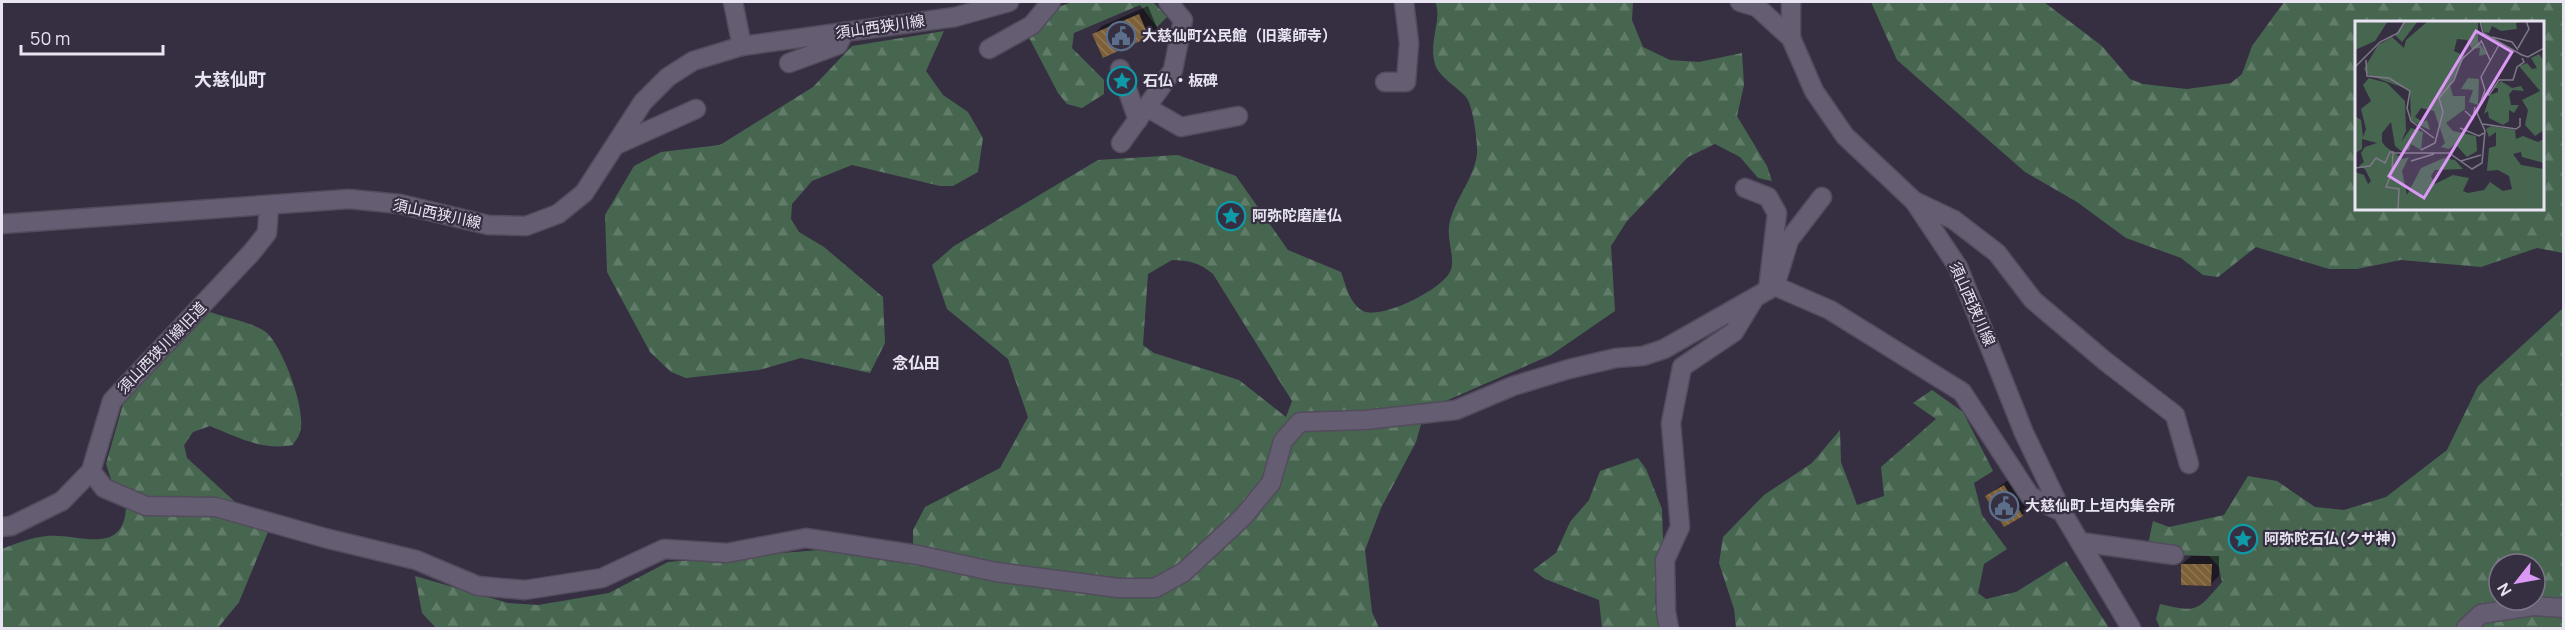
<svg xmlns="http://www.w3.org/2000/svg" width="2565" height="630" viewBox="0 0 2565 630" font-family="Manrope,'Noto Sans JP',sans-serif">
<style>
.forest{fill:url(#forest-firs);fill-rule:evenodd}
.shadow{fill:#0007}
.building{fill:url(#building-back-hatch)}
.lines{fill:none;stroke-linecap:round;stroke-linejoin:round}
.street-casing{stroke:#534c5c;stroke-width:21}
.secondary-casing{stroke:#534c5c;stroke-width:21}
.street{stroke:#655d72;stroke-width:18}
.secondary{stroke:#655d72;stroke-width:18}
.labels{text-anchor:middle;stroke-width:4.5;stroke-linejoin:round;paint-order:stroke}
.street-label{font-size:15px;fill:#e9e4f1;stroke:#362f42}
.poi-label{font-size:15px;font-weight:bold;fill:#e9e4f1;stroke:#362f42;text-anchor:start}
.neighbourhood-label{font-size:16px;font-weight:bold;fill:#e9e4f1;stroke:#362f42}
.quarter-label{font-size:18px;font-weight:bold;fill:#e9e4f1;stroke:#362f42}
.inset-road{fill:none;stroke:#7e7788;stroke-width:1.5}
.view{fill:#db99f5;fill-opacity:0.15;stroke:#db99f5;stroke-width:3}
.inset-edge{fill:none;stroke:#e9e4f1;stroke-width:3}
</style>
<defs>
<pattern id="forest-firs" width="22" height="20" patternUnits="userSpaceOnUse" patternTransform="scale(1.5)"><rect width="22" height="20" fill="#476650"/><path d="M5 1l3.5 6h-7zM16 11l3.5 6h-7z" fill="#627c6a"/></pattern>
<pattern id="building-back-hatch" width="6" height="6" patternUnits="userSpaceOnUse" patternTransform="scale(1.5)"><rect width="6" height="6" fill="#7d6038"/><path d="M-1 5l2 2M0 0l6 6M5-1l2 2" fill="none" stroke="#8f7755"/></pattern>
</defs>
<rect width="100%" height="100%" fill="#362f42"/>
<!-- forest -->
<g class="forest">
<polygon points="1072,2 1153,2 1167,17 1157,27 1140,5 1074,33 1072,48 1104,80 1104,94 1082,108 1067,104 1058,93 1024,28 1032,17"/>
<path d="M1435 2H1633L1632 20 1643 47 1670 60 1699 62 1742 53 1744 85 1737 116 1767 166 1772 181 1758 178 1740 157 1715 144 1688 157 1627 221 1611 246 1615 311 1551 355 1425 410 1416 442 1381 508 1365 550 1372 612 1379 628H436L422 613 415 576 508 603 538 605 609 593 668 562 820 550 895 562 913 544V530L925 507 1000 468 1028 417 1008 359 947 309 932 265 954 246 1098 160 1178 155 1236 176 1288 250 1341 272C1346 285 1349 303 1363 311 1381 320 1441 290 1450 272 1456 260 1447 241 1449 227 1452 202 1474 180 1477 154 1478 143 1473 105 1466 97 1457 87 1438 76 1435 64 1428 41 1443 18 1435 2ZM1172 260C1189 260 1200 263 1213 274L1292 401 1286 417 1239 380 1154 353 1143 345 1148 274Z"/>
<path d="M1871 2H2044L2102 46 2130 79 2143 84 2187 89 2231 83 2242 74 2252 46 2284 2H2563V253L2537 248 2481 267 2401 260 2357 269H2329L2256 247 2218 277 2203 275 2181 258 2126 238 2077 202 2025 172 1897 60ZM2542 22V208H2356V22Z"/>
<polygon points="944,31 926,71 943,95 968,112 983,138 978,172 953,186 940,186 852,165 812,181 792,204 791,219 799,232 824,247 883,297 885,343 870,373 801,358 759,370 686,378 671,372 650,352 607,272 605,215 634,166 661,152 720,145 813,87 852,46"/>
<path d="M2563 308V628H2160L2156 619 2160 604C2198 613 2197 611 2222 582L2219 567 2209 556 2146 554 2153 521 2169 527 2224 515 2248 476 2277 481 2315 507 2344 510 2386 497 2447 450 2478 386ZM2499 564H2535V600H2499Z"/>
<path d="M210 312C224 317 258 324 267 333 283 348 307 411 300 432 299 437 295 441 293 445 263 451 237 437 210 426L193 432 184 445 187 458 268 532 239 602 218 628H2V549C14 544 33 537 47 536 78 533 123 557 126 508L117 497 106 464 123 404Z"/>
<polygon points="1932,390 1963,412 1993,471 1974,483 1982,515 2007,549 1984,564 1978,593 1986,599 2016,592 2066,561 2109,628 1736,628 1734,609 1719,563 1723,537 1764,495 1812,463 1840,430 1841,462 1857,505 1884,496 1881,467 1936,419 1913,403"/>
<polygon points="1638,458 1646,469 1662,509 1663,541 1655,601 1661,628 1602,628 1599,600 1545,579 1533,570 1556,553 1570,522 1589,500 1600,471"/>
</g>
<!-- shadow -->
<g class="shadow">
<polygon points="1148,6 1157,28 1149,36 1103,56 1094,34 1102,26"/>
<polygon points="2012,477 2030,506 2022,515 1987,496"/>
<polygon points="2191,556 2219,556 2219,576 2211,584 2182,564"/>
</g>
<!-- building -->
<g class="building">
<polygon points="1139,14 1149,37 1103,58 1092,34"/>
<polygon points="2004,485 2023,516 2004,527 1985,496"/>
<polygon points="2181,564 2212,564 2211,586 2181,585"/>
</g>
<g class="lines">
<!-- street casing -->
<g class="street-casing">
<g id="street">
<polyline points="733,2 742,46"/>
<polyline points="1740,2 1757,7 1791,38"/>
<polyline points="989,49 1032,25 1051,2"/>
<polyline points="789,63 838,45 844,32"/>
<polyline points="1120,69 1138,120"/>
<polyline points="1385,82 1406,82 1409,43 1404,2"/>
<polyline points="1148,108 1181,127 1238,116"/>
<polyline points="1121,143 1173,70 1183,20 1168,2"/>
<polyline points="616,145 696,109"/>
<polyline points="1745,188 1768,197 1777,213 1768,290"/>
<polyline points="1914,201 1954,220 1997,253 2033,300 2105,361 2175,415 2189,464"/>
<polyline points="1778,276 1789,240 1822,197"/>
<polyline points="91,471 104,488 146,506 216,507 325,538 416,560 478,586 525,590 602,578 664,549 727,553 806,538 918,555 996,572 1119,588 1155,588 1184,572 1243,517 1271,483 1283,441 1300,422 1365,420 1456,410 1513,386 1569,369 1616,358 1643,356 1664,349 1775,286 1830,310 1962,392 2030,496 2062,512"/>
<polyline points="2,527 11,526 62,501 91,471 112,401 252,252 267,233 269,207"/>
<polyline points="2080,542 2174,555"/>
<polyline points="1669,628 1666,612 1665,560 1680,527 1671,423 1682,367 1734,332 1754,299"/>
</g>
</g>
<!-- secondary casing -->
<g class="secondary-casing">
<g id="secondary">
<polyline points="1791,2 1791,38 1814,91 1845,136 1914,201 1958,267 2024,433 2062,512 2131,628"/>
<polyline points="2,224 349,199 400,204 488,225 526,226 558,214 584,193 643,102 668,77 693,61 742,46 955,17 1009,2"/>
<polyline points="2466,628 2481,614 2533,606 2564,608"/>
</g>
</g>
<!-- street -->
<use href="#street" class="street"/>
<!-- secondary -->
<use href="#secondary" class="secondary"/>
</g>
<!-- icons -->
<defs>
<g id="civic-ring" transform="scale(1.5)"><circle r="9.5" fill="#362f42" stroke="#5c6f8a" stroke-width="1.5"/><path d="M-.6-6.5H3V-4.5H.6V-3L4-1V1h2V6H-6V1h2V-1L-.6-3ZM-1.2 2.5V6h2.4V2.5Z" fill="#5c6f8a"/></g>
<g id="sight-ring" transform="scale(1.5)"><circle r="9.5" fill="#362f42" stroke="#0f9aa8" stroke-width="1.5"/><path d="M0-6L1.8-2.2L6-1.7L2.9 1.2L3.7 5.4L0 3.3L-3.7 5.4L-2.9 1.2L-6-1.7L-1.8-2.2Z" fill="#0f9aa8"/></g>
</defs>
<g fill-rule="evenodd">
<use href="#civic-ring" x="1121" y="36"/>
<use href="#sight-ring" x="1122" y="81"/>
<use href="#sight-ring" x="1231" y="216"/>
<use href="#civic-ring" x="2004" y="506"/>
<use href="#sight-ring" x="2243" y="539"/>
</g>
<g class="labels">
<!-- street labels -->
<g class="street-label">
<text transform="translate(880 27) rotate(-8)" y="5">須山西狭川線</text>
<text transform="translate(437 214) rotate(12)" y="5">須山西狭川線</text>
<text transform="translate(1972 304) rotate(66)" y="5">須山西狭川線</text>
<text transform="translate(162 348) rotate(-46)" y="5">須山西狭川線旧道</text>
</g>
<!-- poi labels -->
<g class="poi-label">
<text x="1142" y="41">大慈仙町公民館（旧薬師寺）</text>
<text x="1143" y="86">石仏・板碑</text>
<text x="1252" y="221">阿弥陀磨崖仏</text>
<text x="2025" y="511">大慈仙町上垣内集会所</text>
<text x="2264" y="544">阿弥陀石仏(クサ神)</text>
</g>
<!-- neighbourhood labels -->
<g class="neighbourhood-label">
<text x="916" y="369">念仏田</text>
</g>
<!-- quarter labels -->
<g class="quarter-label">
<text x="230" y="86">大慈仙町</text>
</g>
</g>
<!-- overview -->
<g transform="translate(2355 21)">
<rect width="189" height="189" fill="#362f42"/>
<path d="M0 0H33L20 20 0 29Z" fill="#476650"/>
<path d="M51 0H63L47 21 40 14ZM73 0H123V20L132 33 124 35 125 27 117 28 112 19 102 18 99 30 110 35 95 64 98 75H110V88L91 102 98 110 121 115 122 130 112 136 100 123 94 128 86 126 90 122 79 90 66 87 60 96 68 101 72 99 75 109 56 100 55 69 13 54 9 48 23 24 37 16 49 27 51 19ZM126 0H170L161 2 162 8 146 10 137 5 134 12 129 11ZM184 33 189 40V109L180 115 170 104 173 89 167 79 185 70 164 45 172 42 177 48 182 47 176 37ZM14 57 32 62 50 80 51 110 46 121 56 107 68 111 66 129 56 123 54 129 46 130 40 125 36 101 27 112V121L31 126 48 138 54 136 47 150 52 174 66 147 89 137 100 139 108 148 80 149 76 155 80 163 98 154 114 157 108 170 113 172 129 169 135 161 148 170 157 168 154 155 143 149 132 150 134 127 141 125V111L134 116 131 108 136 105 160 109 161 118 168 115 183 121 189 118V142L167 136 166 131 158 133 166 144 189 148V189H0V151L9 154 13 163 16 160 10 148 4 145 9 141 6 132 10 126 22 122 7 118V128L0 132V95L6 99 8 116 11 108 6 88 16 80 8 64ZM113 57 124 58 123 84 114 81 118 69 106 68ZM146 60 157 67 166 65 169 70 158 69 154 73 156 84H164L159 92 154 89V100L148 104 134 97 133 90 129 93 135 74 143 71V67H138Z" fill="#476650"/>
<path class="inset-road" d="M125 0 128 12 167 34 173 36 189 27M137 16 157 21 163 29M126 19 135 39M163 27 174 8 171 0M11 39 12 55 34 57 55 70 52 87 56 100 79 117M0 46 25 21 43 12 50 0M129 72 134 74 144 59H158L162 46 169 41 167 37M110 90 118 97 120 86M128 103 161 108 165 105V97M105 107 124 115 129 112M66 129 80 122 88 91 84 77 99 59 107 38 127 20M56 140 79 133M106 140 126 134M0 147 15 145 21 137 30 142 35 131H39M43 189 44 168 31 166 37 151 38 132H94L117 148 127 142 130 110 122 92 130 69 126 56 145 22"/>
<path class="view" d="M121 10 157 31 69 177 34 155Z"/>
<rect width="189" height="189" class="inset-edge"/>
</g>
<!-- border -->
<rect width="2565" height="630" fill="none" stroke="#e9e4f1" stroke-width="6"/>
<!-- north arrow -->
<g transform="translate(2517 582) rotate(239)"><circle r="28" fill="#362f42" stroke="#7e7788" stroke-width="1.5"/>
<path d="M0-4.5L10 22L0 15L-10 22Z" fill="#db99f5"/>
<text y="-9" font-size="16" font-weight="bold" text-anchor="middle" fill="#e9e4f1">N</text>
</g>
<!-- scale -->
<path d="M21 45v9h142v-9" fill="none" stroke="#e9e4f1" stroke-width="3"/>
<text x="30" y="45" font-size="18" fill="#e9e4f1" stroke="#362f42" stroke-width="4.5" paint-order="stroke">50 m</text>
</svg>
